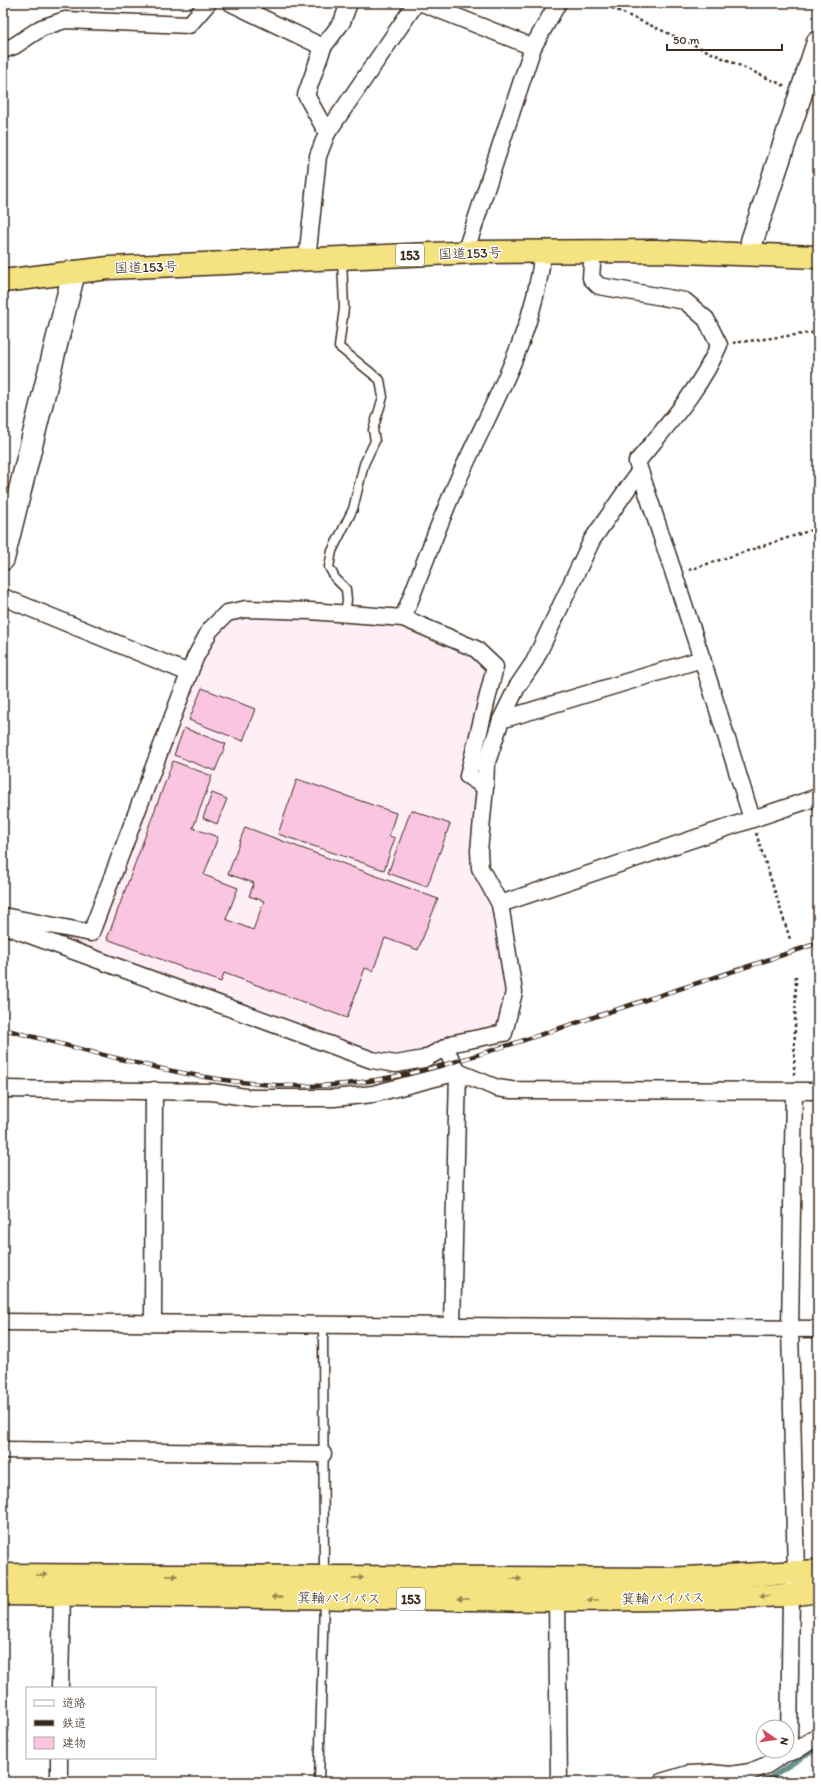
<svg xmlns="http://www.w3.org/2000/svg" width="821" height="1785" viewBox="0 0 821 1785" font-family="Itim,'Klee One',sans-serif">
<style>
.built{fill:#feeef6}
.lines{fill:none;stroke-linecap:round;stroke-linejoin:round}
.stream{stroke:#67918f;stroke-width:4.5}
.building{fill:#fac5e1;stroke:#3b2a1e}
.lane-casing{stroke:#3b2a1e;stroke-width:11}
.street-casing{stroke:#3b2a1e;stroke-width:19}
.secondary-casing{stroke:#3b2a1e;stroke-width:25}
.highway-casing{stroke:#3b2a1e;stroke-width:25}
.path{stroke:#3b2a1e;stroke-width:2.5;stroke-dasharray:3 3;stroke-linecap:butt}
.lane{stroke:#fff;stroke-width:8}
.street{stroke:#fff;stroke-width:16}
.secondary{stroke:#fff;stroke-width:22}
.highway{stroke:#f5e382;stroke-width:22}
.rail-casing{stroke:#3b2a1e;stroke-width:4.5}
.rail{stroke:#fff;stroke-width:3;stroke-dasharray:9;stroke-linecap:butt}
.oneway{fill:#988650}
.labels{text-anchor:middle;stroke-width:3;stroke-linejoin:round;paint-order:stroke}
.shield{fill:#fff;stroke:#766a62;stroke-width:1}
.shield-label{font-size:13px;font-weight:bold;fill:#3b2a1e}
.street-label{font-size:14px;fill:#3b2a1e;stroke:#fff}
</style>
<rect width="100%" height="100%" fill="#fff"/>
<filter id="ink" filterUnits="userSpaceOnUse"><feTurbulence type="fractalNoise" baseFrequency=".025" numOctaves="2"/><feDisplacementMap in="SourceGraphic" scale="8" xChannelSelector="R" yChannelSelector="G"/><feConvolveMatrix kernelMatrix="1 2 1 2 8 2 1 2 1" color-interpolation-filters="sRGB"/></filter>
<g filter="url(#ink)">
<!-- built -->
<polygon class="built" points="227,613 403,618 495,667 468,776 485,787 479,851 500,904 514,992 504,1033 445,1048 372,1060 3,916 91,933 195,658"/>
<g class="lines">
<!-- stream -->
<polyline class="stream" points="763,1782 818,1748"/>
</g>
<!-- building -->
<g class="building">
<polygon points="202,688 255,709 243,741 189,720"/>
<polygon points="184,728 226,744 215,771 174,755"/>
<polygon points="173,761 212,776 193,828 218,837 204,875 238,888 226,919 253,930 264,901 249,896 254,883 228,874 245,827 438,899 418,950 385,938 373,971 365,968 347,1018 224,973 221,982 107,939"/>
<polygon points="297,779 396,813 389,836 395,838 384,870 278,834"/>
<polygon points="212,793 227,799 217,824 203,818"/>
<polygon points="411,810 450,824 427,887 388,873"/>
</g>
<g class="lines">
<!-- lane casing -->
<g class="lane-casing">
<g id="lane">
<polyline points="342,259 344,308 339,347 380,380 383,397 373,430 375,441 364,464 353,509 332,551 329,567 335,578 346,589 347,600 345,614"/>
<polyline points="323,1324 324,1576"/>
<polyline points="319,1782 324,1599"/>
</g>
</g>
<!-- street casing -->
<g class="street-casing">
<g id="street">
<polyline points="231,3 323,47 342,22 349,3"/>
<polyline points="422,3 533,47"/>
<polyline points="323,47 306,95 327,133"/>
<polyline points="3,50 14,46 41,28 65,20 189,25 208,3"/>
<path d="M593 250 591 278 599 286 685 301 706 319 719 345C700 390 667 425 637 462L702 659 752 819"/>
<polyline points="465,253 533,47 558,3"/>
<polyline points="307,260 318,156 327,133 416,3"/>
<polyline points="3,597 189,673"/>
<path d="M403 618C421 573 438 525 458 480 492 404 534 337 543 251"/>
<polyline points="501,720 517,687 534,662 592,540 639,472"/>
<polyline points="485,787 486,765 501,720 702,659"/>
<polyline points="3,916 91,933 195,658 210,630 227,613 246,609 310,611 403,618 476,649 495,667 468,776 485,787 479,851 480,868 500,904"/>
<polyline points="3,922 8,927 372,1060 396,1064 424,1059 454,1043 504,1033 514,992 500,904 818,797"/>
<polyline points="445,1048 458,1072 452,1326"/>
<polyline points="3,1089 212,1092 252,1098 334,1098 373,1094 458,1072 497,1088 511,1090 818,1091"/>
<polyline points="3,1322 818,1329"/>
<polyline points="153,1322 154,1090"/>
<polyline points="3,1450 323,1454"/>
<polyline points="557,1600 559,1782"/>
<polyline points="60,1688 62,1594"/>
<polyline points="787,1748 789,1743 791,1595 796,1573 790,1329 794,1091"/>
<polyline points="59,1782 59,1758"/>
<polyline points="661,1782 688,1774 711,1773"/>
<polyline points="712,1782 711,1773 730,1775 750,1772 767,1765 784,1754 797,1750 818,1736"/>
</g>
</g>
<!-- secondary casing -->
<g class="secondary-casing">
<g id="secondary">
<polyline points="751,253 752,241 818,42"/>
<polyline points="3,559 74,272"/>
</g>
</g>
<!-- highway casing -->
<g class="highway-casing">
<g id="highway">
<polyline points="3,281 109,268 477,252 656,251 818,257"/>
<polyline points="3,1575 668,1579 818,1571"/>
<polyline points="3,1594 557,1600 666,1599 791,1595 818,1591"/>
</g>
</g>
<!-- path -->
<g class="path">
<polyline points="601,3 785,86"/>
<polyline points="733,343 818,332"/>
<polyline points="689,570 818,528"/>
<polyline points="756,833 790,939"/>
<polyline points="794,1075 796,976"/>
</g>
<!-- lane -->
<use href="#lane" class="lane"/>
<!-- street -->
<use href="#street" class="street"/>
<!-- secondary -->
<use href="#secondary" class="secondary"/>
<!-- highway -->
<use href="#highway" class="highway"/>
<!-- rail casing -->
<g class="rail-casing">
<path id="rail" d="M3 1029C103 1054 202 1086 306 1086 398 1086 486 1052 573 1024 654 997 736 971 818 943"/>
</g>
<!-- rail -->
<use href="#rail" class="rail"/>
</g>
<!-- one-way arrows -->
<defs><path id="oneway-solid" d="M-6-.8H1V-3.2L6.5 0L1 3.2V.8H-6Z"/></defs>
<g class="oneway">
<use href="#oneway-solid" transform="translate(42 1575)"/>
<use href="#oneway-solid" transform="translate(172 1576) rotate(1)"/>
<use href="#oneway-solid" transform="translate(358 1578) rotate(1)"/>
<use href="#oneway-solid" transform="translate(516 1579) rotate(1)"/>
<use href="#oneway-solid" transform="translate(765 1596) rotate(178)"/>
<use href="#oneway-solid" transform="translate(277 1597) rotate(-179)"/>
<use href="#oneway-solid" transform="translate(463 1599) rotate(-180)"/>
<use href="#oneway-solid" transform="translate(593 1600) rotate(180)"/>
</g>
</g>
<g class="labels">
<!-- shield labels -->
<g class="shield">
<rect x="396" y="244" width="28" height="22" rx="3"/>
<rect x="397" y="1588" width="28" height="22" rx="3"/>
</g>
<g class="shield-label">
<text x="410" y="260">153</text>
<text x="411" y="1604">153</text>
</g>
<!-- street labels -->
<g class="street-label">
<text transform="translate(470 253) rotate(-2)" y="5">国道153号</text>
<text transform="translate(146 267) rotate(-2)" y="5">国道153号</text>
<text transform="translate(339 1598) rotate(1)" y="5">箕輪バイパス</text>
<text transform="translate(663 1598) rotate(-1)" y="5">箕輪バイパス</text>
</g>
</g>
<!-- margin -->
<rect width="821" height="1785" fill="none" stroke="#fff" stroke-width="16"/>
<rect x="8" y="8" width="805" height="1769" fill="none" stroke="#3b2a1e" stroke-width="1.5" filter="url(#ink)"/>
<!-- legend -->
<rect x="26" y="1687" width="130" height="72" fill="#ffffff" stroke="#b1aaa5"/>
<rect x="34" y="1700" width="20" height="6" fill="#ffffff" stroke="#b1aaa5"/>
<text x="62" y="1707" font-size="12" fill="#3b2a1e">道路</text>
<rect x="34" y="1720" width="20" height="6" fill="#3b2a1e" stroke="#b1aaa5"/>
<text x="62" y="1727" font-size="12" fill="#3b2a1e">鉄道</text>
<rect x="34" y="1737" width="20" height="12" fill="#fac5e1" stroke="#b1aaa5"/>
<text x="62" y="1747" font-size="12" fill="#3b2a1e">建物</text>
<!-- north arrow -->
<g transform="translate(775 1739) rotate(103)"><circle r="19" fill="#ffffff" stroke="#b1aaa5"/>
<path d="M0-3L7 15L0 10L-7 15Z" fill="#d1495b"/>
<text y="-6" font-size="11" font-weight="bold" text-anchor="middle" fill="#3b2a1e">N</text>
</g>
<!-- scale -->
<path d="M667 44v6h115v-6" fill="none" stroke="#3b2a1e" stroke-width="2"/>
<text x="673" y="44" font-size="12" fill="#3b2a1e" stroke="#ffffff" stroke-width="3" paint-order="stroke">50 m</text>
</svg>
